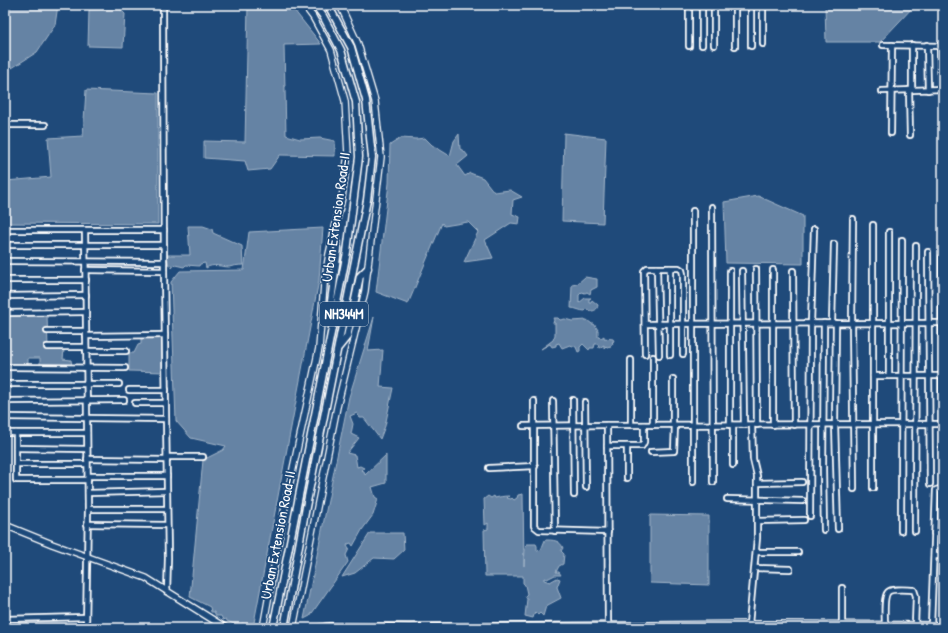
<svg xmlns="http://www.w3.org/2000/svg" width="948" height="633" viewBox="0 0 948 633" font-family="'Patrick Hand',sans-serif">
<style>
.water{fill:#6583a4;stroke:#a3b5c8}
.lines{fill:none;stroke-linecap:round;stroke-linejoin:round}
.minor-casing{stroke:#fff;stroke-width:8}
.major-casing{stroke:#fff;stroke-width:8}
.highway-casing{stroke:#fff;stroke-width:9}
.minor{stroke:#1f4a7a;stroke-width:4.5}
.major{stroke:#1f4a7a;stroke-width:5.5}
.highway{stroke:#1f4a7a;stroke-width:6}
.labels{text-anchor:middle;stroke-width:3.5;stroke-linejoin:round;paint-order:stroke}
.shield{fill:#1f4a7a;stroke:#bcc9d7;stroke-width:1}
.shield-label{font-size:14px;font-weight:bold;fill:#fff}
.street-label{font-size:15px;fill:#fff;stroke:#1f4a7a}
</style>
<rect width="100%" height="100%" fill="#1f4a7a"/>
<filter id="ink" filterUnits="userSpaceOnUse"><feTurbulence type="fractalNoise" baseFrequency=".025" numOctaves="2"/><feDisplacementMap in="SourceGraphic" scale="8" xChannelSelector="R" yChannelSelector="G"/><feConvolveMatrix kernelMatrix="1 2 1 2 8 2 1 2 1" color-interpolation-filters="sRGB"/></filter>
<g filter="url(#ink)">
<!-- water -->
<g class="water">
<polygon points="5,5 58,5 55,25 37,52 12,68 5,62"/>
<polygon points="248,5 290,5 321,44 284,45 286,135 300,139 320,138 335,141 335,156 280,155 270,169 248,171 245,161 204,158 204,141 245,142"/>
<polygon points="825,5 915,5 880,42 826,42"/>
<polygon points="120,9 125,14 123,47 88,46 89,10"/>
<polygon points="86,90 158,93 158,224 6,223 6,181 51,177 48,138 83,136"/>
<polygon points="564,133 606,138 603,223 562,221"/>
<polygon points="459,134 460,149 464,151 468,156 457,165 465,176 470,173 483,178 494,192 510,190 522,197 513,200 512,214 520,217 519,224 511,223 485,240 493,258 464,262 478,232 468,222 444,226 442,223 408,304 376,292 389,183 390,145 401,138 416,139 425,138 432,145 450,156 454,141"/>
<polygon points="758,196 803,216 803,264 726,263 724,202"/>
<path d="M188 226H203L212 229 213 233 242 246 243 265C238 265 233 266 229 267 222 267 213 263 206 268L205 263 200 264 199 266 186 265 184 267 175 265 172 268V265L169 266 167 255H190Z"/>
<polygon points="323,228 319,280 253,628 245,628 245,624 242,623 241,627 227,621 226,619 223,620 221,616 216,616 214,612 211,612 210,607 190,597 203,460 223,450 226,446 191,438 176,421 171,282 180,271 244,270 249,232"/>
<path d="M585 277 597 279V287L591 290 590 294 587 292 585 293 582 292 579 295V303L585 298H591L589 299V302H591L592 300 598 305C597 310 595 311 590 311L587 309 585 311C580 311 576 308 571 308L572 285 577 284Z"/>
<polygon points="5,315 47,315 48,348 64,350 63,359 71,360 72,366 40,366 40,358 28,358 28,366 5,366"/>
<polygon points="374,317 368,351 383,350 380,387 393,388 385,426 380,439 364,418 360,418 357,413 350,416 353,424 351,434 359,438 347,453 355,455 357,467 360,466 364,468 361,470 364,471 365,475 386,455 386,483 372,487 375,497 378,499 373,515 362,530 353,546 351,543 348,544 347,546 349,549 346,555 348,562 310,616 304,619 349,397"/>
<polygon points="553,318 558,318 560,320 565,319 572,321 587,320 592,324 594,324 598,330 598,337 601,338 604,336 604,338 613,339 614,341 612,342 613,343 611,346 607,347 606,346 604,348 604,345 599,348 598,344 595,344 594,348 590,348 589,350 583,344 580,347 580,351 578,352 576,347 570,345 562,348 559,343 556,344 556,346 552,347 550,344 541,349 553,340 555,335 555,323 553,323 554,320"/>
<polygon points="141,338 164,338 164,372 129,371 129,353 134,353 138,345 141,344"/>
<path d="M523 494 524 566 525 549 527 544H536L537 546V551L541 550 545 540C553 540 560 540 563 548L561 551 564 554 563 564 559 566 556 572H559L561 575H555L547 579 544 578V580L550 582 557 578 560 579 557 587 561 598 546 606 543 616 540 613 538 615 535 612 533 618 525 616 527 599 525 596 527 594 525 585 523 583V576H485L484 530 488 529V523L485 525 484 499 488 496 491 498 494 496 495 498C499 497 503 496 509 496L507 498 511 499 512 498 514 500 517 498 518 495Z"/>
<polygon points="650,515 709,516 709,585 650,583"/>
<polygon points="370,533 403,533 404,550 394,559 374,558 355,573 342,577"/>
</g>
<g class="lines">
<!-- minor casing -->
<g class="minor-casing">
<g id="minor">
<polyline points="163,5 164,271 168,558 167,592"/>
<polyline points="689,5 689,46"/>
<polyline points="702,5 702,45"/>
<polyline points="735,5 735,46"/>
<polyline points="751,5 751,46"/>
<polyline points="763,5 763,44"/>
<polyline points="714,45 714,5"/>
<polyline points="883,45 943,46"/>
<polyline points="912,45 912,90"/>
<polyline points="927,45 928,90"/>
<polyline points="940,46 941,89"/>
<polyline points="909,90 910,135"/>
<polyline points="882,91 943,89"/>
<polyline points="5,125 45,125"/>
<polyline points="891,133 892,45"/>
<polyline points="712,207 713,482"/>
<polyline points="693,211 693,482"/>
<polyline points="853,219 852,323 854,489"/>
<polyline points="5,230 164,230"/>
<polyline points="85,230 88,509 86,628"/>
<polyline points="5,245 164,245"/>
<polyline points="928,252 930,484"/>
<polyline points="942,257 942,488"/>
<polyline points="5,261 164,262"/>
<polyline points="657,268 659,355"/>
<polyline points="756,269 757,425"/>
<polyline points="85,270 164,271"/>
<polyline points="730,271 730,425"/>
<polyline points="742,271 744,425"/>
<polyline points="793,271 794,425"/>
<polyline points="5,280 86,280"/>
<polyline points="5,296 86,295"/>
<polyline points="5,313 86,312"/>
<polyline points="824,323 823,470 824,530"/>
<polyline points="832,323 834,244"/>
<polyline points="836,323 835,424 838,529"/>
<polyline points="645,324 943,323"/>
<polyline points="47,331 86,331"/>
<polyline points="86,336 165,335"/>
<polyline points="47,347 86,347"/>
<polyline points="86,351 126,351"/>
<polyline points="645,354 644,271 647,268 679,268 682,270 683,274 683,354"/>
<polyline points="670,355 670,268"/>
<polyline points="5,367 125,368"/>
<polyline points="873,376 943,376"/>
<polyline points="889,376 889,232"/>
<polyline points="5,384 119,384"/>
<polyline points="129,390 166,390"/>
<polyline points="573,400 574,495"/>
<polyline points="5,401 124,400"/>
<polyline points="534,401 534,526 539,530 608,532"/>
<polyline points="553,401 555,531"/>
<polyline points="585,402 586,487"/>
<polyline points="135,403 166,403"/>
<polyline points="5,417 166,419"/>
<polyline points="607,425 608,625"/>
<polyline points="631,425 631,360"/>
<polyline points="653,425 653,357"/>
<polyline points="673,425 673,379"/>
<polyline points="773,425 773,270"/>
<polyline points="523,426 607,425 943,424"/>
<polyline points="5,433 87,433"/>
<polyline points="16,433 16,480 88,480"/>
<polyline points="607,446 642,446 644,442 644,425"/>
<polyline points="627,446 627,478"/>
<polyline points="16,448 87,449"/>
<polyline points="651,452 674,451 675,425"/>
<polyline points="167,457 203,457"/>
<polyline points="87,459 167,460"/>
<polyline points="16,464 87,464"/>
<polyline points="733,465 733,425"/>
<polyline points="489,468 535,466"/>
<polyline points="88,476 167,476"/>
<polyline points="757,483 802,482"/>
<polyline points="873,488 873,225"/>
<polyline points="88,493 167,491"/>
<polyline points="727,499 803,501"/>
<polyline points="88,509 167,509"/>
<polyline points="810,516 811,323 814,229"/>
<polyline points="757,521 804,520"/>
<polyline points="87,524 167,525"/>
<polyline points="901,531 902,240"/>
<polyline points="915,531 916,246"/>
<polyline points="934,533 943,533"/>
<polyline points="756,552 798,552"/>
<polyline points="934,556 943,556"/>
<polyline points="755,568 790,569"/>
<polyline points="842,588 842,624"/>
<polyline points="5,619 86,617"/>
<polyline points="749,624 757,538 757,476 753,459 752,425"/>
<path d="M885 625C885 618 883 597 888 592 892 588 908 590 914 590L916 596 915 625"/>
<polyline points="931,625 936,490 943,488"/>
</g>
</g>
<!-- major casing -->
<g class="major-casing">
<g id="major">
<polyline points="5,525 52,544 146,578 226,628"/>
<polyline points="263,628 286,501 319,348 324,284 329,254 342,198 348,154 345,101 331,50 313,17 304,5"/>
<polyline points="293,628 337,407 365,291 381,157 375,101 358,44 340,5"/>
<polyline points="318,628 329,626 409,627 763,624 943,625"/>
</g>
</g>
<!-- highway casing -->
<g class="highway-casing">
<g id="highway">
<polyline points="332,321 330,309 338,249 335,230"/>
<polyline points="339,347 347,337 360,276 368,268"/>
<polyline points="273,628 347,252 359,157 356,102 341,50 323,16 315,5"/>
<polyline points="284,628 306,507 367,200 372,157 366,100 351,47 328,5"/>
</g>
</g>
<!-- minor -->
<use href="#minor" class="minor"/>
<!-- major -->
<use href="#major" class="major"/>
<!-- highway -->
<use href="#highway" class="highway"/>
</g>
</g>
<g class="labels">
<!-- shield labels -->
<rect class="shield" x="320" y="302" width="48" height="24" rx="3"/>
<g class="shield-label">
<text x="344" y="319">NH344M</text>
</g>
<!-- street labels -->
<g class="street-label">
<text transform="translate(336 217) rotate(-82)" y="5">Urban Extension Road-II</text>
<text transform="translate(278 535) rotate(-79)" y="5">Urban Extension Road-II</text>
</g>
</g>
<!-- margin -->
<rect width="948" height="633" fill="none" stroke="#1f4a7a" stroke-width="20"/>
<rect x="10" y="10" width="928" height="613" fill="none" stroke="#fff" stroke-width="1.5" filter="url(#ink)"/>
</svg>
